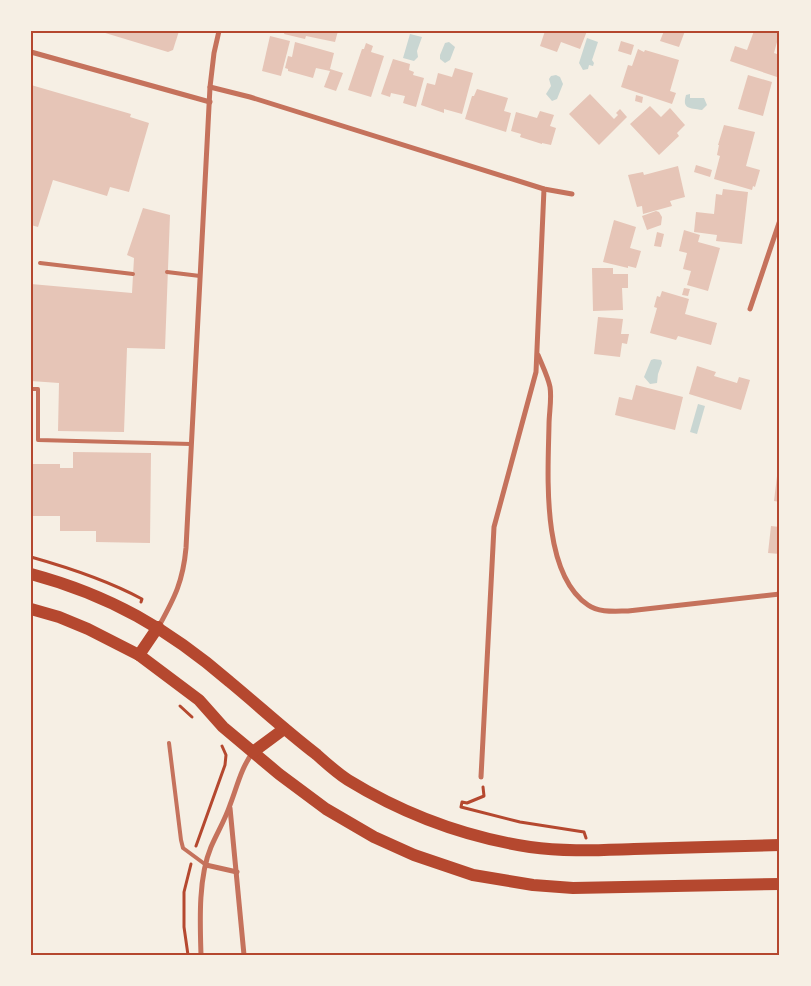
<svg xmlns="http://www.w3.org/2000/svg" width="811" height="986" viewBox="0 0 811 986" font-family="Manrope,sans-serif">
<style>
.water{fill:#c9d6d2}
.building{fill:#e6c5b7}
.lines{fill:none;stroke-linecap:round;stroke-linejoin:round}
.path{stroke:#b5482f;stroke-width:3}
.service{stroke:#c5725c;stroke-width:4}
.minor{stroke:#c5725c;stroke-width:5}
.primary{stroke:#b5482f;stroke-width:12}
.neatline{fill:none;stroke:#b5482f;stroke-width:2}
</style>
<rect width="100%" height="100%" fill="#f6efe4"/>
<!-- water -->
<g class="water">
<polygon points="410,34 422,37 417,51 418,57 414,61 403,58"/>
<polygon points="587,38 598,42 592,60 594,63 593,66 589,65 588,69 583,70 579,63"/>
<polygon points="449,42 455,47 450,60 445,63 440,59 440,55 445,43"/>
<polygon points="556,75 560,77 563,84 557,99 552,101 546,94 551,86 549,79 551,76"/>
<path d="M690 94V98H704L707 105 702 110C689 108 682 109 686 95Z"/>
<polygon points="654,359 661,360 662,363 658,374 657,383 650,384 644,377 651,360"/>
<polygon points="698,404 705,406 697,434 690,432"/>
</g>
<!-- building -->
<g class="building">
<polygon points="179,31 173,50 168,52 102,32"/>
<polygon points="285,31 338,31 335,42 306,36 305,39 284,34"/>
<polygon points="545,31 587,31 580,49 561,42 557,52 540,46"/>
<polygon points="664,31 685,31 679,47 660,41"/>
<polygon points="754,31 780,31 774,53 780,55 780,78 730,61 735,46 747,50"/>
<polygon points="270,36 290,41 281,76 262,71"/>
<polygon points="621,41 634,45 631,55 618,51"/>
<polygon points="295,42 334,53 330,69 343,73 336,91 324,87 330,71 316,68 313,78 288,71 288,69 285,68 288,56 292,57"/>
<polygon points="366,43 373,46 371,52 384,56 371,97 348,90 362,49 364,49"/>
<polygon points="638,49 644,52 645,50 679,60 670,91 676,93 672,104 621,87 628,65 632,66"/>
<polygon points="393,59 410,64 409,70 414,72 413,75 424,78 416,107 403,103 405,96 391,93 390,97 381,94"/>
<polygon points="455,68 473,73 462,114 444,109 444,113 421,105 427,83 435,85 438,73 452,77"/>
<polygon points="748,75 772,82 763,116 738,109"/>
<polygon points="31,85 131,114 130,117 149,123 129,192 110,187 107,196 53,180 38,227 31,225"/>
<polygon points="477,89 508,98 504,111 511,113 506,132 465,119 472,96 474,96"/>
<polygon points="590,94 614,119 618,115 616,113 620,109 627,117 599,145 569,114"/>
<polygon points="636,95 643,97 642,103 635,101"/>
<polygon points="650,106 661,117 670,108 685,125 677,133 679,136 659,155 630,124"/>
<polygon points="540,111 554,115 550,126 556,128 551,145 542,143 542,144 520,137 521,134 511,131 516,112 537,118"/>
<polygon points="724,125 755,132 746,166 760,170 755,187 753,186 752,190 714,179 720,156 717,155 719,145 718,145"/>
<polygon points="696,165 712,170 710,177 694,172"/>
<polygon points="678,166 685,197 670,201 672,206 643,214 642,206 637,207 628,175 643,172 644,175"/>
<polygon points="723,189 748,192 742,244 716,241 717,235 694,232 696,212 714,214 716,194 722,195"/>
<polygon points="143,208 170,215 165,349 127,348 124,432 58,431 59,383 31,381 31,284 132,293 134,258 127,255"/>
<polygon points="656,211 659,212 662,217 661,225 647,230 642,216"/>
<polygon points="614,220 636,227 630,248 641,251 636,268 628,266 628,268 603,262"/>
<polygon points="684,230 700,235 698,242 720,248 708,291 687,285 691,271 683,269 687,253 679,251"/>
<polygon points="657,232 664,234 661,247 654,246"/>
<polygon points="592,268 613,268 613,274 628,274 628,288 622,288 623,310 593,311"/>
<polygon points="684,288 690,289 688,296 682,295"/>
<polygon points="662,291 689,299 685,314 717,323 711,345 678,336 676,340 650,333 657,308 654,307 657,296 660,297"/>
<polygon points="598,317 623,319 621,334 629,334 627,344 622,343 620,357 594,354"/>
<polygon points="697,366 716,372 714,376 737,383 739,377 750,380 741,410 689,394"/>
<polygon points="636,385 683,397 675,430 615,415 619,397 632,400"/>
<polygon points="73,452 151,453 150,543 96,542 96,531 60,531 60,516 33,516 33,464 60,464 60,468 73,468"/>
<polygon points="777,476 780,476 780,502 774,501"/>
<polygon points="771,526 780,527 780,554 768,553"/>
</g>
<g class="lines">
<!-- path -->
<g class="path">
<path d="M31 557C70 568 107 580 142 599L141 602"/>
<polyline points="180,706 192,717"/>
<polyline points="483,787 484,796 467,803 462,802 461,807 520,822 584,832 586,838"/>
<polyline points="196,846 225,765 226,755 222,746"/>
<polyline points="188,955 184,927 184,892 191,864"/>
</g>
<!-- service -->
<g class="service">
<polyline points="40,263 133,274"/>
<polyline points="167,272 200,276"/>
<polyline points="31,389 38,389 38,440 191,444"/>
<polyline points="169,743 181,840 183,848 206,865"/>
</g>
<!-- minor -->
<g class="minor">
<polyline points="31,52 210,102"/>
<polyline points="210,87 250,97 544,189 572,194"/>
<polyline points="750,309 780,220"/>
<path d="M538 355C542 365 548 377 550 387 552 399 549 413 549 425 548 475 541 573 588 605 599 613 616 611 628 611L780 594"/>
<path d="M159 626C175 597 183 581 186 548L210 87 214 53 219 31"/>
<polyline points="481,777 494,527 536,372 544,189"/>
<polyline points="230,808 244,955"/>
<polyline points="206,865 237,872"/>
<path d="M201 955C200 922 198 878 211 847 217 833 225 820 230 805 237 787 241 768 253 752"/>
</g>
<!-- primary -->
<g class="primary">
<path d="M31 574C109 595 169 629 230 682 259 706 286 731 316 754 326 763 337 773 348 780 405 815 465 837 530 847 565 852 600 850 634 849 683 848 731 846 780 845"/>
<polyline points="31,609 59,617 88,629 139,655 199,700 223,727 279,774 326,809 374,837 414,855 473,875 533,885 573,888 780,884"/>
<polyline points="139,655 158,627"/>
<polyline points="253,752 284,729"/>
</g>
</g>
<!-- border -->
<rect width="811" height="986" fill="none" stroke="#f6efe4" stroke-width="65"/>
<rect x="32" y="32" width="746" height="922" class="neatline"/>
</svg>
